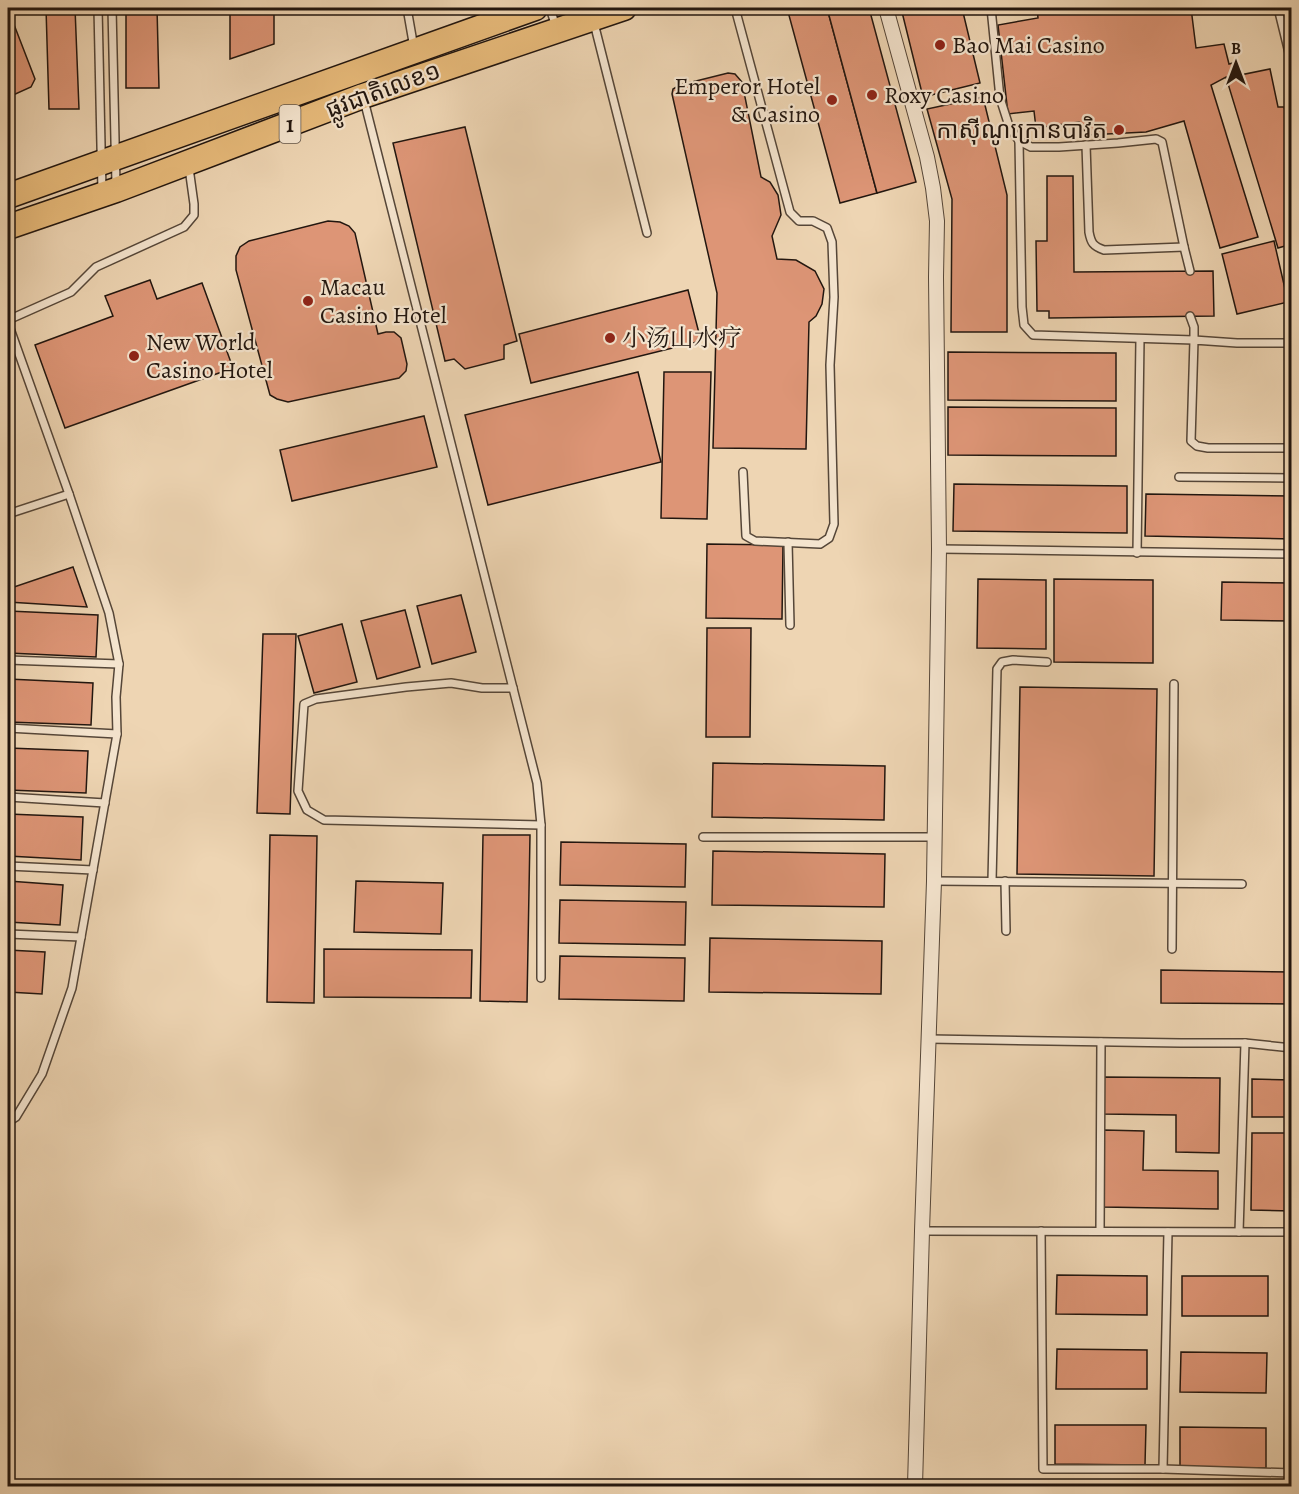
<svg xmlns="http://www.w3.org/2000/svg" width="1299" height="1494" viewBox="0 0 1299 1494" font-family="Alegreya,'Noto Serif SC','Noto Sans Khmer',serif">
<style>
.building{fill:#dd9576;stroke:#22160f;stroke-width:1.5}
.lines{fill:none;stroke-linecap:round;stroke-linejoin:round}
.lane-casing{stroke:#554638;stroke-width:10}
.street-casing{stroke:#554638;stroke-width:16}
.highway-casing{stroke:#22160f;stroke-width:27}
.lane{stroke:#f4e4ce;stroke-width:7}
.street{stroke:#f4e4ce;stroke-width:14}
.highway{stroke:#e7ba7a;stroke-width:24}
.poi-dot{fill:#8f2418;stroke:#f4e4ce;stroke-width:2}
.labels{text-anchor:middle;stroke-width:4.5;stroke-linejoin:round;paint-order:stroke}
.shield{fill:#f4e4ce;stroke:#615448;stroke-width:1.5}
.shield-label{font-size:22px;font-weight:bold;fill:#22160f}
.poi-label{font-size:24px;fill:#22160f;stroke:#f4e4ce;text-anchor:start}
.street-label{font-size:24px;fill:#22160f;stroke:#f4e4ce}
</style>
<rect width="100%" height="100%" fill="#eed5b3"/>
<filter id="stains"><feTurbulence type="fractalNoise" baseFrequency=".00333" numOctaves="4"/><feColorMatrix values="0 0 0 0 .2 0 0 0 0 .09 0 0 0 0 .02 0 0 0 .5 -.17"/></filter>
<radialGradient id="worn" r=".72"><stop offset=".6" stop-color="#630" stop-opacity="0"/><stop offset="1" stop-color="#630" stop-opacity=".3"/></radialGradient>
<!-- building -->
<g class="building">
<polygon points="46,8 75,8 79,109 49,109"/>
<polygon points="126,8 157,8 159,88 126,88"/>
<polygon points="230,8 274,8 274,44 230,59"/>
<polygon points="787,8 827,8 877,193 840,203"/>
<polygon points="827,8 869,8 916,182 877,193"/>
<polygon points="901,8 962,8 980,83 923,97"/>
<polygon points="1037,8 1191,8 1196,48 1224,44 1229,64 1237,62 1240,75 1270,69 1278,107 1284,107 1292,132 1292,244 1278,248 1226,77 1211,85 1258,237 1220,248 1184,121 1146,132 1087,135 1079,122 1036,128 1034,111 1008,114 998,25 1038,18"/>
<polygon points="8,9 35,79 31,87 13,95 10,108 8,113"/>
<polygon points="728,73 735,74 742,82 761,177 770,182 778,195 781,215 772,236 777,259 796,260 815,271 824,289 822,304 816,316 809,322 806,449 713,448 717,293 672,94 673,89 680,85"/>
<polygon points="983,97 1007,195 1007,332 951,332 952,199 927,109"/>
<polygon points="465,127 517,341 504,345 504,359 465,369 454,359 445,361 393,143"/>
<polygon points="1047,176 1073,176 1074,272 1213,271 1214,316 1049,318 1049,311 1037,311 1036,241 1047,241"/>
<polygon points="328,221 340,222 349,226 355,233 378,334 386,332 394,332 401,338 407,364 406,371 399,378 288,402 277,399 270,395 236,270 236,256 240,247 249,241"/>
<polygon points="1274,241 1288,302 1237,314 1222,254"/>
<polygon points="150,280 157,299 202,283 233,368 65,428 35,345 113,316 105,296"/>
<polygon points="688,290 701,341 531,383 519,334"/>
<polygon points="948,352 1116,353 1116,401 948,400"/>
<polygon points="638,372 661,462 488,505 465,415"/>
<polygon points="664,372 711,372 707,519 661,518"/>
<polygon points="948,407 1116,408 1116,456 948,455"/>
<polygon points="424,416 437,467 292,501 280,450"/>
<polygon points="954,484 1127,486 1127,533 953,531"/>
<polygon points="1146,494 1292,496 1292,539 1145,536"/>
<polygon points="707,544 783,545 782,619 706,618"/>
<polygon points="73,567 87,607 8,602 8,589"/>
<polygon points="978,579 1046,580 1046,649 977,648"/>
<polygon points="1054,579 1153,580 1153,663 1054,662"/>
<polygon points="1222,582 1292,583 1292,621 1221,620"/>
<polygon points="461,595 476,652 432,664 417,606"/>
<polygon points="405,610 420,667 377,679 361,621"/>
<polygon points="8,611 98,615 96,657 8,653"/>
<polygon points="342,624 357,682 314,693 298,636"/>
<polygon points="707,628 751,628 750,737 706,737"/>
<polygon points="263,634 296,634 290,814 257,813"/>
<polygon points="8,679 93,683 91,725 8,722"/>
<polygon points="1020,687 1157,689 1154,876 1017,874"/>
<polygon points="8,748 88,751 86,793 8,790"/>
<polygon points="713,763 885,766 884,820 712,817"/>
<polygon points="8,814 83,817 81,860 8,856"/>
<polygon points="270,835 317,836 314,1003 267,1002"/>
<polygon points="483,835 530,835 527,1002 480,1001"/>
<polygon points="561,842 686,844 685,887 560,885"/>
<polygon points="713,851 885,854 884,907 712,905"/>
<polygon points="8,881 63,885 60,925 8,922"/>
<polygon points="356,881 443,883 441,934 354,932"/>
<polygon points="560,900 686,902 685,945 559,943"/>
<polygon points="710,938 882,941 881,994 709,992"/>
<polygon points="324,949 472,950 471,998 324,997"/>
<polygon points="8,950 45,952 42,994 8,992"/>
<polygon points="560,956 685,958 684,1001 559,999"/>
<polygon points="1161,970 1292,972 1292,1004 1161,1003"/>
<polygon points="1104,1077 1220,1078 1219,1153 1176,1152 1176,1115 1103,1114"/>
<polygon points="1252,1079 1292,1080 1292,1117 1252,1117"/>
<polygon points="1104,1130 1144,1131 1143,1170 1218,1171 1218,1209 1103,1207"/>
<polygon points="1252,1133 1292,1133 1292,1211 1251,1210"/>
<polygon points="1057,1275 1147,1276 1147,1315 1056,1314"/>
<rect x="1182" y="1276" width="86" height="40"/>
<polygon points="1057,1349 1147,1350 1147,1389 1056,1389"/>
<polygon points="1181,1352 1267,1353 1266,1393 1180,1392"/>
<polygon points="1055,1425 1146,1425 1145,1465 1055,1464"/>
<polygon points="1180,1427 1266,1428 1266,1468 1180,1467"/>
<polygon points="646,1481 681,1482 681,1486 645,1486"/>
</g>
<g class="lines">
<!-- lane casing -->
<g class="lane-casing">
<g id="lane">
<polyline points="98,8 102,191"/>
<polyline points="112,8 116,184"/>
<polyline points="407,8 414,48"/>
<polyline points="550,8 556,27"/>
<polyline points="735,8 790,212 799,221 813,221 827,228 832,242 834,297 830,365 834,524 829,538 820,544 755,541 746,536 743,472"/>
<polyline points="991,8 1000,98 1009,126 1019,141 1031,147 1059,147 1118,143 1156,139 1162,142 1184,247 1190,271"/>
<polyline points="1278,8 1292,65"/>
<polyline points="594,23 647,233"/>
<polyline points="364,100 537,783 541,825 541,978"/>
<polyline points="1019,141 1022,307 1024,325 1033,335 1194,340 1194,327 1190,316"/>
<path d="M1086 145 1089 232C1091 243 1093 246 1104 250L1184 247"/>
<polyline points="8,320 71,292 96,267 184,227 194,215 194,204 189,168"/>
<polyline points="8,323 69,494 109,613 119,664 116,697 117,734 72,988 42,1074 16,1117 8,1122"/>
<polyline points="1292,343 1237,343 1194,340 1191,441 1197,446 1208,448 1292,448"/>
<polyline points="1179,477 1292,478"/>
<polyline points="8,514 69,494"/>
<polyline points="788,542 790,625"/>
<polyline points="939,549 1292,554"/>
<polyline points="1137,553 1140,339"/>
<polyline points="8,660 119,664"/>
<polyline points="513,688 482,688 451,683 406,687 316,699 304,704 298,791 307,810 324,820 541,825"/>
<polyline points="8,728 117,734"/>
<polyline points="8,797 105,803"/>
<polyline points="703,837 934,837"/>
<polyline points="8,866 93,870"/>
<polyline points="934,881 1242,884"/>
<polyline points="992,881 997,669 1002,662 1013,660 1047,662"/>
<polyline points="1005,881 1006,931"/>
<polyline points="8,934 81,937"/>
<polyline points="1172,949 1174,684"/>
<polyline points="929,1039 1181,1043 1245,1043 1292,1048"/>
<polyline points="922,1231 1292,1232"/>
<polyline points="1041,1231 1043,1469 1163,1469 1292,1473"/>
<polyline points="1100,1231 1101,1042"/>
<polyline points="1239,1232 1245,1043"/>
<polyline points="1163,1469 1168,1232"/>
<polyline points="1288,1473 1291,1232"/>
</g>
</g>
<!-- street casing -->
<g class="street-casing">
<polyline id="street" points="886,8 927,157 933,188 937,221 936,277 939,549 934,881 922,1231 915,1486"/>
</g>
<!-- highway casing -->
<g class="highway-casing">
<g id="highway">
<polyline points="8,196 535,8"/>
<polyline points="8,227 116,190 363,96 624,8"/>
</g>
</g>
<!-- lane -->
<use href="#lane" class="lane"/>
<!-- street -->
<use href="#street" class="street"/>
<!-- highway -->
<use href="#highway" class="highway"/>
</g>
<!-- markers -->
<g class="poi-dot">
<circle cx="940" cy="45" r="6"/>
<circle cx="872" cy="95" r="6"/>
<circle cx="832" cy="100" r="6"/>
<circle cx="1119" cy="130" r="6"/>
<circle cx="308" cy="301" r="6"/>
<circle cx="610" cy="338" r="6"/>
<circle cx="134" cy="356" r="6"/>
</g>
<g class="labels">
<!-- shield labels -->
<rect class="shield" x="279.5" y="105" width="21" height="38" rx="4.5"/>
<g class="shield-label">
<text x="290" y="132">1</text>
</g>
<!-- poi labels -->
<g class="poi-label">
<text x="952" y="53">Bao Mai Casino</text>
<text x="820" y="94" text-anchor="end">Emperor Hotel<tspan x="820" dy="28">&amp; Casino</tspan></text>
<text x="884" y="103">Roxy Casino</text>
<text x="1107" y="138" text-anchor="end">កាស៊ីណូក្រោនបាវិត</text>
<text x="320" y="295">Macau<tspan x="320" dy="28">Casino Hotel</tspan></text>
<text x="622" y="346">小汤山水疗</text>
<text x="146" y="350">New World<tspan x="146" dy="28">Casino Hotel</tspan></text>
</g>
<!-- street labels -->
<g class="street-label">
<text transform="translate(383 90) rotate(-20)" y="8">ផ្លូវជាតិលេខ១</text>
</g>
</g>
<!-- margin -->
<rect width="1299" height="1494" fill="none" stroke="#eed5b3" stroke-width="30"/>
<rect x="9" y="9" width="1281" height="1476" fill="none" stroke="#22160f" stroke-width="3"/>
<rect x="15" y="15" width="1269" height="1464" fill="none" stroke="#22160f" stroke-width="1.5"/>
<!-- north arrow -->
<g transform="translate(1236 63)" stroke="#f4e4ce" stroke-width="4.5" paint-order="stroke">
<path d="M0-4.5L10 22L0 15L-10 22Z" fill="#22160f"/>
<text y="-9" font-size="16" font-weight="bold" text-anchor="middle" fill="#22160f">B</text>
</g>
<rect width="100%" height="100%" filter="url(#stains)"/>
<rect width="100%" height="100%" fill="url(#worn)"/>
</svg>
